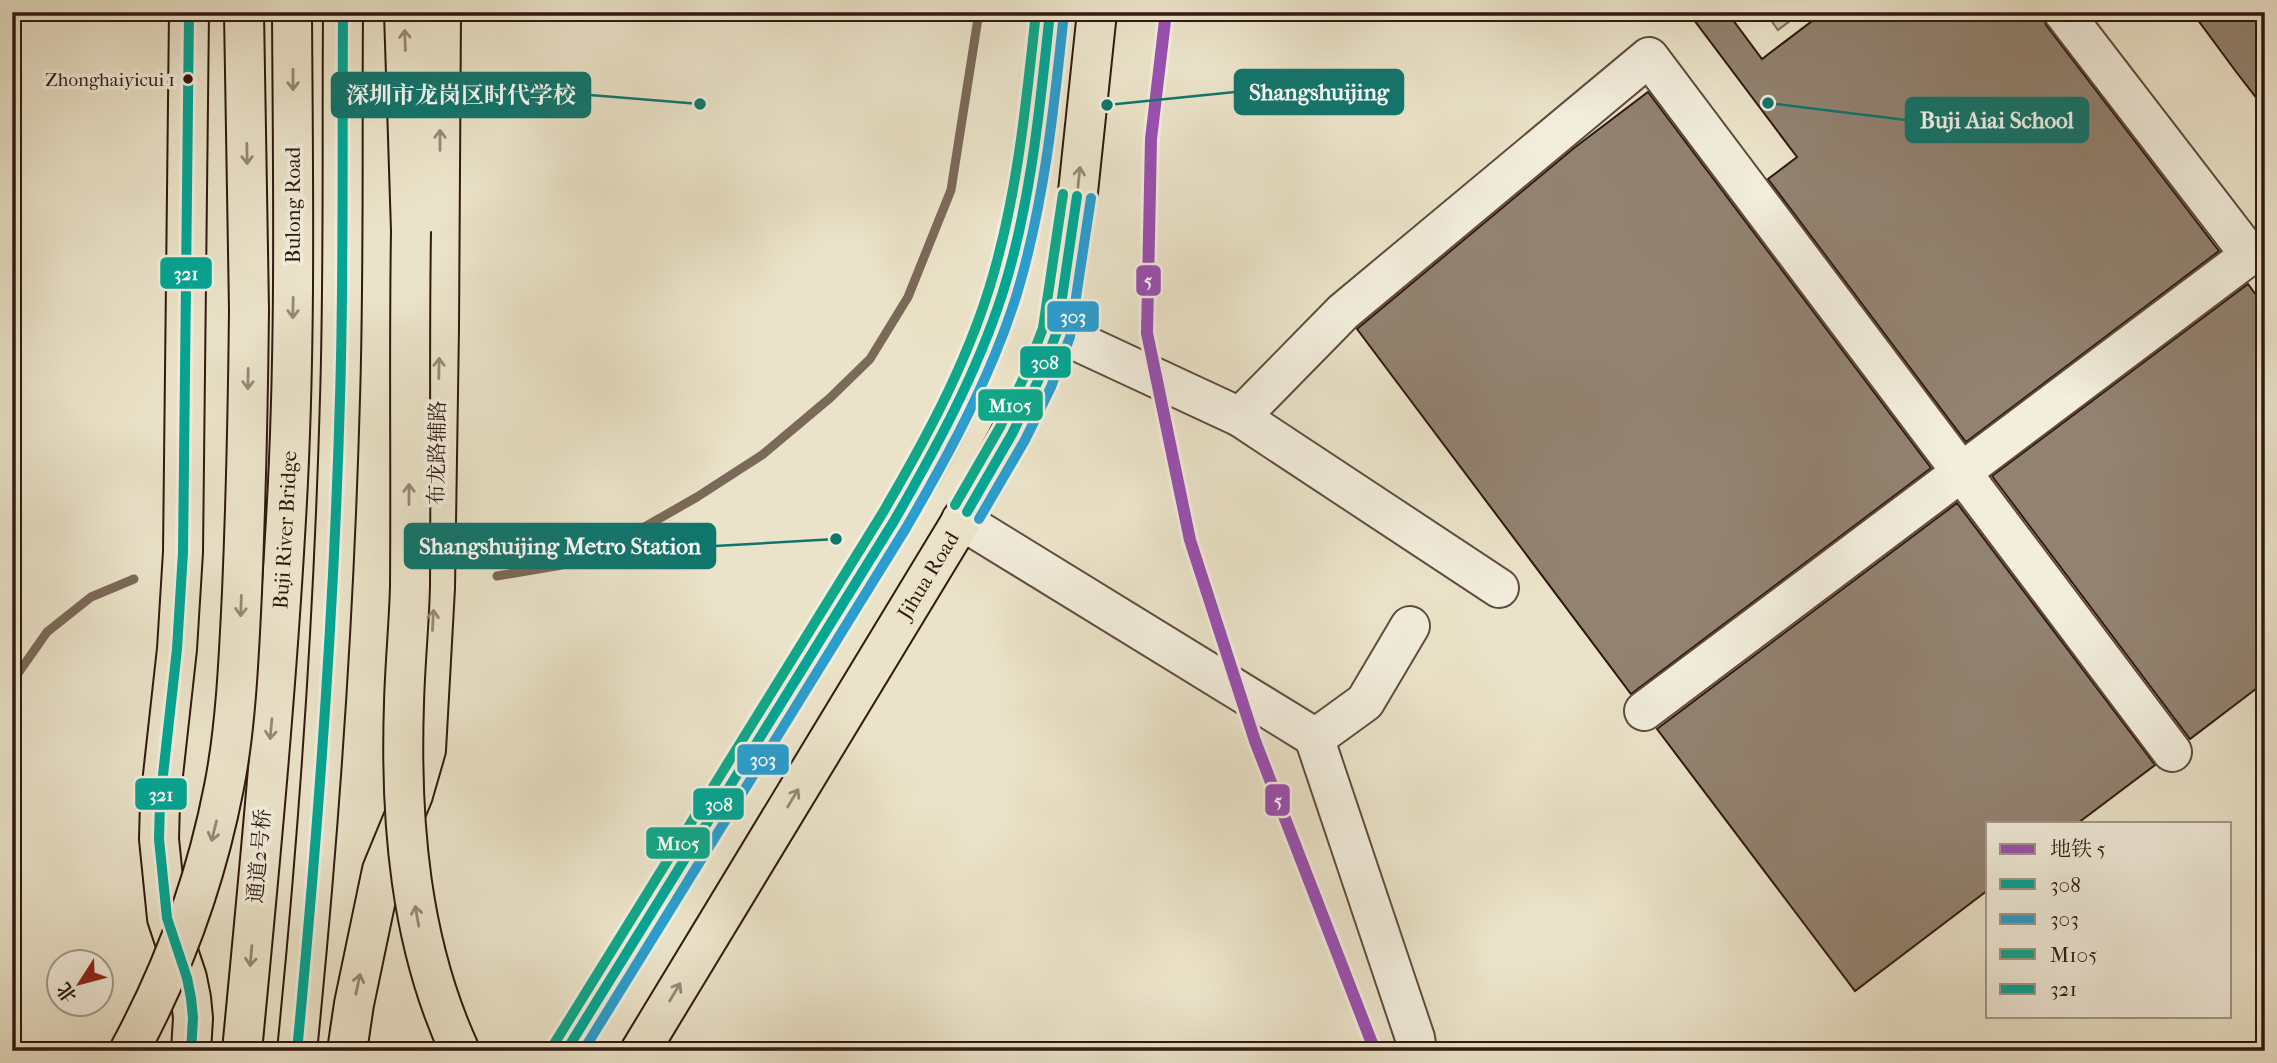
<svg xmlns="http://www.w3.org/2000/svg" width="2277" height="1063" viewBox="0 0 2277 1063" font-family="'IM FELL French Canon','Noto Serif SC',serif">
<style>
.pitch{fill:#cbc1aa;stroke:#7e6d5d;stroke-width:2}
.lines{fill:none;stroke-linecap:round;stroke-linejoin:round}
.stream{stroke:#7b6959;stroke-width:9}
.building{fill:#928270;stroke:#311910;stroke-width:2}
.minor-casing{stroke:#604c3e;stroke-width:42}
.major-casing{stroke:#311910;stroke-width:42}
.minor{stroke:#f2eddc;stroke-width:38}
.major{stroke:#ebe3c9;stroke-width:38}
.major-bridge-casing{stroke:#311910;stroke-width:42;stroke-linecap:butt}
.major-bridge{stroke:#ebe3c9;stroke-width:38}
.bus-1-casing{stroke:#f2eddc;stroke-width:16}
.bus-2-casing{stroke:#f2eddc;stroke-width:16}
.bus-3-casing{stroke:#f2eddc;stroke-width:16}
.bus-4-casing{stroke:#f2eddc;stroke-width:16}
.bus-1{stroke:#03a695;stroke-width:10}
.bus-2{stroke:#2b9ecf;stroke-width:10}
.bus-3{stroke:#0fa88a;stroke-width:10}
.bus-4{stroke:#03a695;stroke-width:10}
.metro-1-casing{stroke:#f2eddc;stroke-width:18}
.metro-1{stroke:#9950b2;stroke-width:12}
.oneway{stroke:#978876}
.bus-dot{fill:#311910;stroke:#f2eddc;stroke-width:2.5}
.labels{text-anchor:middle;stroke-width:7;stroke-linejoin:round;paint-order:stroke}
.bus-label{font-size:19px;fill:#311910;stroke:#f2eddc;text-anchor:end}
.street-label{font-size:21px;fill:#311910;stroke:#f2eddc}
.leader{fill:none;stroke:#0f766e;stroke-width:2.5}
.callout-dot{fill:#0f766e;stroke:#f2eddc;stroke-width:2.5}
.callout{fill:#0f766e;stroke:#0f766e;stroke-width:2.5}
.callout-label{font-size:23px;text-anchor:middle;font-weight:bold;fill:#fff}
.line-badge{stroke:#f2eddc;stroke-width:2.5}
.badge-label{font-size:19px;text-anchor:middle;font-weight:bold;fill:#fff}
</style>
<rect width="100%" height="100%" fill="#ebe3c9"/>
<filter id="stains"><feTurbulence type="fractalNoise" baseFrequency=".00286" numOctaves="4"/><feColorMatrix values="0 0 0 0 .2 0 0 0 0 .09 0 0 0 0 .02 0 0 0 .5 -.17"/></filter>
<radialGradient id="worn" r=".72"><stop offset=".6" stop-color="#630" stop-opacity="0"/><stop offset="1" stop-color="#630" stop-opacity=".3"/></radialGradient>
<!-- pitch -->
<polygon class="pitch" points="1765,12 1802,12 1778,30"/>
<g class="lines">
<!-- stream -->
<g class="stream">
<polyline points="497,576 562,565 634,533 697,497 762,455 830,398 870,359 908,297 951,190 979,12"/>
<polyline points="12,682 47,632 91,597 134,579"/>
</g>
</g>
<!-- building -->
<g class="building">
<polygon points="1688,12 1727,12 1762,59 1824,12 2042,12 2046,25 2219,251 1966,442 1768,179 1797,157"/>
<polygon points="2192,12 2265,12 2265,109 2237,73"/>
<polygon points="1648,92 1931,468 1631,694 1357,329 1574,148"/>
<polygon points="2248,284 2265,307 2265,682 2190,739 1992,476"/>
<polygon points="1957,503 2155,765 2078,823 1988,823 1988,890 1855,991 1657,729"/>
</g>
<g class="lines">
<!-- minor casing -->
<g class="minor-casing">
<g id="minor">
<polyline points="2063,12 2250,255"/>
<polyline points="1057,332 1240,417 1499,588"/>
<polyline points="1240,417 1343,312 1649,57 2172,752"/>
<polyline points="961,520 1314,737 1415,1038 1417,1051"/>
<polyline points="1644,711 2250,255 2265,246"/>
<polyline points="1314,739 1365,702 1410,626"/>
</g>
</g>
<!-- major casing -->
<g class="major-casing">
<g id="major">
<polyline points="189,12 183,552 177,649 160,802 159,839 167,918 187,978 191,998 193,1018 191,1051"/>
<polyline points="244,12 249,310"/>
<polyline points="404,12 411,231"/>
<path id="s1" d="M242 1051C259 874 276 697 286 519 296 350 293 181 292 12"/>
<path d="M297 1051C319 834 334 616 340 398 344 269 342 141 343 12"/>
<polyline points="347,1051 354,1004 382,870 413,795 426,750 435,588 439,328 441,12"/>
<path d="M566 1051C650 917 733 783 815 649 885 536 962 422 1002 294 1030 203 1040 106 1050 12"/>
<path id="s2" d="M640 1051 986 480 1038 381 1057 332 1078 192 1097 12"/>
</g>
</g>
<!-- minor -->
<use href="#minor" class="minor"/>
<!-- major -->
<use href="#major" class="major"/>
<!-- major-bridge casing -->
<g class="major-bridge-casing">
<g id="major-bridge">
<path d="M411 231C409 349 411 468 410 586 409 625 405 664 404 703 400 821 410 943 460 1051"/>
<path d="M129 1051C174 968 206 880 224 787 236 727 239 654 242 592 246 498 248 404 249 310"/>
</g>
</g>
<!-- major-bridge -->
<use href="#major-bridge" class="major-bridge"/>
<!-- bus-1 casing -->
<g class="bus-1-casing">
<g id="bus-1">
<polyline points="967,512 1012,434 1038,381 1057,332 1077,196"/>
<path d="M566 1051 894 521C936 448 976 375 1002 295 1031 204 1040 107 1050 12"/>
</g>
</g>
<!-- bus-2 casing -->
<g class="bus-2-casing">
<g id="bus-2">
<polyline points="979,519 1025,440 1051,387 1070,337 1091,198"/>
<path d="M583 1051 906 528C949 454 990 379 1016 297 1044 205 1054 109 1064 13"/>
</g>
</g>
<!-- bus-3 casing -->
<g class="bus-3-casing">
<g id="bus-3">
<polyline points="955,505 1000,427 1025,375 1043,328 1063,194"/>
<path d="M554 1044 882 514C924 442 964 369 989 289 1017 199 1026 105 1036 12"/>
</g>
</g>
<!-- bus-4 casing -->
<g class="bus-4-casing">
<g id="bus-4">
<polyline points="189,12 183,552 177,649 160,802 159,839 167,918 187,978 191,998 193,1018 191,1051"/>
<path d="M297 1051C318 833 334 616 340 398 344 269 342 141 343 12"/>
</g>
</g>
<!-- bus-1 -->
<use href="#bus-1" class="bus-1"/>
<!-- bus-2 -->
<use href="#bus-2" class="bus-2"/>
<!-- bus-3 -->
<use href="#bus-3" class="bus-3"/>
<!-- bus-4 -->
<use href="#bus-4" class="bus-4"/>
<!-- metro-1 casing -->
<g class="metro-1-casing">
<polyline id="metro-1" points="1166,12 1151,139 1147,333 1190,540 1255,741 1375,1051"/>
</g>
<!-- metro-1 -->
<use href="#metro-1" class="metro-1"/>
</g>
<!-- one-way arrows -->
<defs><path id="oneway-shaft" d="M-6 0H5M1.5-3L5.5 0L1.5 3" fill="none" stroke-width="1.6" stroke-linecap="round" stroke-linejoin="round" transform="scale(1.75)"/></defs>
<g class="oneway">
<use href="#oneway-shaft" transform="translate(405 40) rotate(-92)"/>
<use href="#oneway-shaft" transform="translate(293 80) rotate(90)"/>
<use href="#oneway-shaft" transform="translate(440 140) rotate(-90)"/>
<use href="#oneway-shaft" transform="translate(247 154) rotate(89)"/>
<use href="#oneway-shaft" transform="translate(1079 177) rotate(-84)"/>
<use href="#oneway-shaft" transform="translate(293 308) rotate(91)"/>
<use href="#oneway-shaft" transform="translate(439 368) rotate(-89)"/>
<use href="#oneway-shaft" transform="translate(248 379) rotate(91)"/>
<use href="#oneway-shaft" transform="translate(409 494) rotate(-90)"/>
<use href="#oneway-shaft" transform="translate(241 606) rotate(92)"/>
<use href="#oneway-shaft" transform="translate(433 620) rotate(-87)"/>
<use href="#oneway-shaft" transform="translate(271 729) rotate(95)"/>
<use href="#oneway-shaft" transform="translate(793 798) rotate(-59)"/>
<use href="#oneway-shaft" transform="translate(214 831) rotate(104)"/>
<use href="#oneway-shaft" transform="translate(417 916) rotate(-100)"/>
<use href="#oneway-shaft" transform="translate(251 956) rotate(95)"/>
<use href="#oneway-shaft" transform="translate(358 984) rotate(-78)"/>
<use href="#oneway-shaft" transform="translate(675 992) rotate(-59)"/>
</g>
<!-- markers -->
<circle class="bus-dot" cx="188" cy="79" r="6"/>
<g class="labels">
<!-- bus labels -->
<g class="bus-label">
<text x="175" y="86">Zhonghaiyicui 1</text>
</g>
<!-- street labels -->
<g class="street-label">
<text transform="translate(293 205) rotate(-90)" y="7">Bulong Road</text>
<text transform="translate(437 453) rotate(-89)" y="7">布龙路辅路</text>
<text dy="7" stroke="none"><textPath href="#s1" startOffset="523">Buji River Bridge</textPath></text>
<text dy="7" stroke="none"><textPath href="#s2" startOffset="556">Jihua Road</textPath></text>
<text transform="translate(259 856) rotate(-85)" y="7">通道2号桥</text>
</g>
</g>
<!-- callouts -->
<path class="leader" d="M1107 105L1235 92M700 104L590 95M1768 103L1906 120M836 539L715 546"/>
<g class="callout-dot">
<circle cx="1107" cy="105" r="7"/>
<circle cx="700" cy="104" r="7"/>
<circle cx="1768" cy="103" r="7"/>
<circle cx="836" cy="539" r="7"/>
</g>
<g class="callout">
<rect x="1235" y="70" width="168" height="44" rx="7"/>
<rect x="332" y="73" width="258" height="44" rx="7"/>
<rect x="1906" y="98" width="182" height="44" rx="7"/>
<rect x="405" y="524" width="310" height="44" rx="7"/>
</g>
<g class="callout-label">
<text x="1319" y="100">Shangshuijing</text>
<text x="461" y="103">深圳市龙岗区时代学校</text>
<text x="1997" y="128">Buji Aiai School</text>
<text x="560" y="554">Shangshuijing Metro Station</text>
</g>
<g class="line-badge">
<rect x="159" y="256" width="54" height="34" rx="7" fill="#03a695"/>
<rect x="1135" y="264" width="27" height="33" rx="7" fill="#9950b2"/>
<rect x="1046" y="300" width="54" height="33" rx="7" fill="#2b9ecf"/>
<rect x="1019" y="345" width="53" height="34" rx="7" fill="#03a695"/>
<rect x="977" y="388" width="67" height="34" rx="7" fill="#0fa88a"/>
<rect x="736" y="743" width="54" height="33" rx="7" fill="#2b9ecf"/>
<rect x="134" y="777" width="54" height="34" rx="7" fill="#03a695"/>
<rect x="1264" y="783" width="27" height="34" rx="7" fill="#9950b2"/>
<rect x="692" y="787" width="53" height="34" rx="7" fill="#03a695"/>
<rect x="645" y="826" width="66" height="34" rx="7" fill="#0fa88a"/>
</g>
<g class="badge-label">
<text x="186" y="280">321</text>
<text x="1148" y="287">5</text>
<text x="1073" y="323">303</text>
<text x="1045" y="369">308</text>
<text x="1010" y="412">M105</text>
<text x="763" y="766">303</text>
<text x="161" y="801">321</text>
<text x="1278" y="807">5</text>
<text x="719" y="811">308</text>
<text x="678" y="850">M105</text>
</g>
<!-- margin -->
<rect width="2277" height="1063" fill="none" stroke="#ebe3c9" stroke-width="42"/>
<rect x="14" y="14" width="2249" height="1035" fill="none" stroke="#311910" stroke-width="3.5"/>
<rect x="21" y="21" width="2235" height="1021" fill="none" stroke="#311910" stroke-width="2"/>
<!-- legend -->
<rect x="1986" y="822" width="245" height="196" fill="#f2eddc" stroke="#a5988a" stroke-width="2"/>
<rect x="2000" y="844" width="35" height="10" fill="#9950b2" stroke="#a5988a" stroke-width="2"/>
<text x="2050" y="856" font-size="21" fill="#311910">地铁 5</text>
<rect x="2000" y="879" width="35" height="10" fill="#03a695" stroke="#a5988a" stroke-width="2"/>
<text x="2050" y="892" font-size="21" fill="#311910">308</text>
<rect x="2000" y="914" width="35" height="10" fill="#2b9ecf" stroke="#a5988a" stroke-width="2"/>
<text x="2050" y="926" font-size="21" fill="#311910">303</text>
<rect x="2000" y="949" width="35" height="10" fill="#0fa88a" stroke="#a5988a" stroke-width="2"/>
<text x="2050" y="962" font-size="21" fill="#311910">M105</text>
<rect x="2000" y="984" width="35" height="10" fill="#03a695" stroke="#a5988a" stroke-width="2"/>
<text x="2050" y="996" font-size="21" fill="#311910">321</text>
<!-- north arrow -->
<g transform="translate(80 983) rotate(234)"><circle r="33" fill="#f2eddc" stroke="#a5988a" stroke-width="2"/>
<path d="M0-5L12 26L0 18L-12 26Z" fill="#8f2418"/>
<text y="-10" font-size="19" font-weight="bold" text-anchor="middle" fill="#311910">北</text>
</g>
<rect width="100%" height="100%" filter="url(#stains)"/>
<rect width="100%" height="100%" fill="url(#worn)"/>
</svg>
